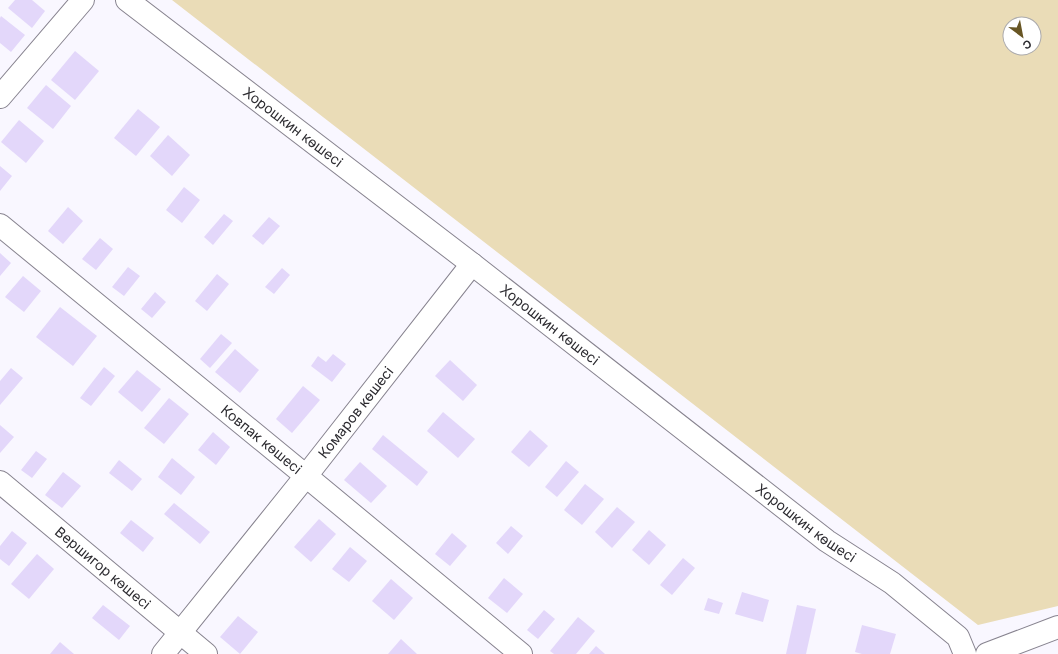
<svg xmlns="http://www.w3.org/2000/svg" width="1058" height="654" viewBox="0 0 1058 654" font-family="Inter,sans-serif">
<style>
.green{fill:#eadcb7;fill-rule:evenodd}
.building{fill:#e3d7fa}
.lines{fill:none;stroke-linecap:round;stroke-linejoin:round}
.minor-casing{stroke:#87838f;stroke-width:24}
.minor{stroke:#fff;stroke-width:22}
.labels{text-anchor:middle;stroke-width:3.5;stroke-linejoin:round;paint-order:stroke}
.street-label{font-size:14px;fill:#2c2b30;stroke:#fff}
</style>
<rect width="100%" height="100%" fill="#f9f7ff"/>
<!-- green -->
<path class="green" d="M172 0H1058V606L978 625ZM1010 24H1034V48H1010Z"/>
<!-- building -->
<g class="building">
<polygon points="15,0 32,0 45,11 32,28 8,8"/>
<polygon points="1,16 25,35 11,52 0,43 0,18"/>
<polygon points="75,51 99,71 75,100 51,80"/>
<polygon points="46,85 71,106 53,129 27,108"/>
<polygon points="138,109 160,127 136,156 114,138"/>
<polygon points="19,120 44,141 26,163 1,142"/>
<polygon points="168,135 190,155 172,176 150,156"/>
<polygon points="0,166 12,176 0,191"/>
<polygon points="184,187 200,200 182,223 166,210"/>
<polygon points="68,207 83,221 63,244 48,231"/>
<polygon points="224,214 233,221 213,245 204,237"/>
<polygon points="269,217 280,226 263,245 252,236"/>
<polygon points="100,238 113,249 96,270 82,259"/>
<polygon points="0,253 11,263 0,276"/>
<polygon points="128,267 140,276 124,296 112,287"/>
<polygon points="282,268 290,275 274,294 265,287"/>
<polygon points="217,274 229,284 207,311 195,301"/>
<polygon points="23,276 41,291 24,312 5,297"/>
<polygon points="155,292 166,302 152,318 141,309"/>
<polygon points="60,307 97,336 73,366 36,337"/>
<polygon points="221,334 232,343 210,368 200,359"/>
<polygon points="235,349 259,370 240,393 215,372"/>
<polygon points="333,354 346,364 332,382 311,366 318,356 326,362"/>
<polygon points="450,360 477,385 463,401 435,376"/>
<polygon points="104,367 115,376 91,406 80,398"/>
<polygon points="11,368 23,378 0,405 0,381"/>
<polygon points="137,370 161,389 142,412 118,392"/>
<polygon points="303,386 320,400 292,433 276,419"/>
<polygon points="169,398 189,414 164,444 144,428"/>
<polygon points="443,412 475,439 458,458 427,431"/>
<polygon points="0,425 14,437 0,453"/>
<polygon points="530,430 548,446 529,467 511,452"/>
<polygon points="213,432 230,447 216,465 198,450"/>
<polygon points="383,435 428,472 417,486 372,449"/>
<polygon points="36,451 47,459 32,478 21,470"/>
<polygon points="172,458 195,477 181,495 158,477"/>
<polygon points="119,460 142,479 132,491 109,473"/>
<polygon points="566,461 579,472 557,497 545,487"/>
<polygon points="360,462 387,486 371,503 344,480"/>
<polygon points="63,472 81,486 62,508 45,495"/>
<polygon points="585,484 604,499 582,525 564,510"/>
<polygon points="174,503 210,532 200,544 164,514"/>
<polygon points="617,507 635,522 612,548 595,532"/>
<polygon points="319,519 336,534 311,562 294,547"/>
<polygon points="131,520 154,538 143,552 120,533"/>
<polygon points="511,526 523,536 508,554 496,543"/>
<polygon points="649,530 666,545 649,565 632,550"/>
<polygon points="12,531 27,543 9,566 0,559 0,546"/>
<polygon points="452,533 467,546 450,566 435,554"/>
<polygon points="350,547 367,561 349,582 332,569"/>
<polygon points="37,554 54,569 29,599 11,584"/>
<polygon points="683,558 695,568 672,595 660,585"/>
<polygon points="504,578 523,594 507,613 488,598"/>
<polygon points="391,579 413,598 394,620 372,601"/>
<polygon points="742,592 769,600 763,622 735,614"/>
<polygon points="708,598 723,603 719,614 704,610"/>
<polygon points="103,605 130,626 119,640 92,618"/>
<polygon points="797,605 816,609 806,654 786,654"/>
<polygon points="544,610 555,619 538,639 527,630"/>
<polygon points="238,616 258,632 240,654 220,637"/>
<polygon points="578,617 595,631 576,654 554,654 550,651"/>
<polygon points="862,625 896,634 890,654 862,654 855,652"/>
<polygon points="401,639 417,654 388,654"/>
<polygon points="60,642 74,654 50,654"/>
<polygon points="596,646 605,654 589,654"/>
</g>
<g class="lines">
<!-- minor casing -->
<g class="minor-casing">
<g id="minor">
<path id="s1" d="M127 0 472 264 827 541 892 583 958 637 965 654"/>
<polyline points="0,97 83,0"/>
<path id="s2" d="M0 225 306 476 521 654"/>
<path id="s3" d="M0 482 206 654"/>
<path id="s4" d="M163 654 306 476 472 264"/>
<polyline points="987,654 1058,627"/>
</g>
</g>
<!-- minor -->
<use href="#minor" class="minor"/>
</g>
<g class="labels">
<!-- street labels -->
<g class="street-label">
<text dy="5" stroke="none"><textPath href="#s1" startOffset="209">Хорошкин көшесі</textPath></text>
<text dy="5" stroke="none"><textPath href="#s1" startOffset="533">Хорошкин көшесі</textPath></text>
<text dy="5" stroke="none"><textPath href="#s4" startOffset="309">Комаров көшесі</textPath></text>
<text dy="5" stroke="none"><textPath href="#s2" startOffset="338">Ковпак көшесі</textPath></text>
<text dy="5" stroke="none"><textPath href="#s1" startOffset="857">Хорошкин көшесі</textPath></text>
<text dy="5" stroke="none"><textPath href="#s3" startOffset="134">Вершигор көшесі</textPath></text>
</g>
</g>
<!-- north arrow -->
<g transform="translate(1022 36) rotate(148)"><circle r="19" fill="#ffffff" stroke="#abaaac"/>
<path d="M0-3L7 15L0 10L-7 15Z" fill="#685624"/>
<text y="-6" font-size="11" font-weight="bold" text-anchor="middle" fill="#2c2b30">С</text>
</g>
</svg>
